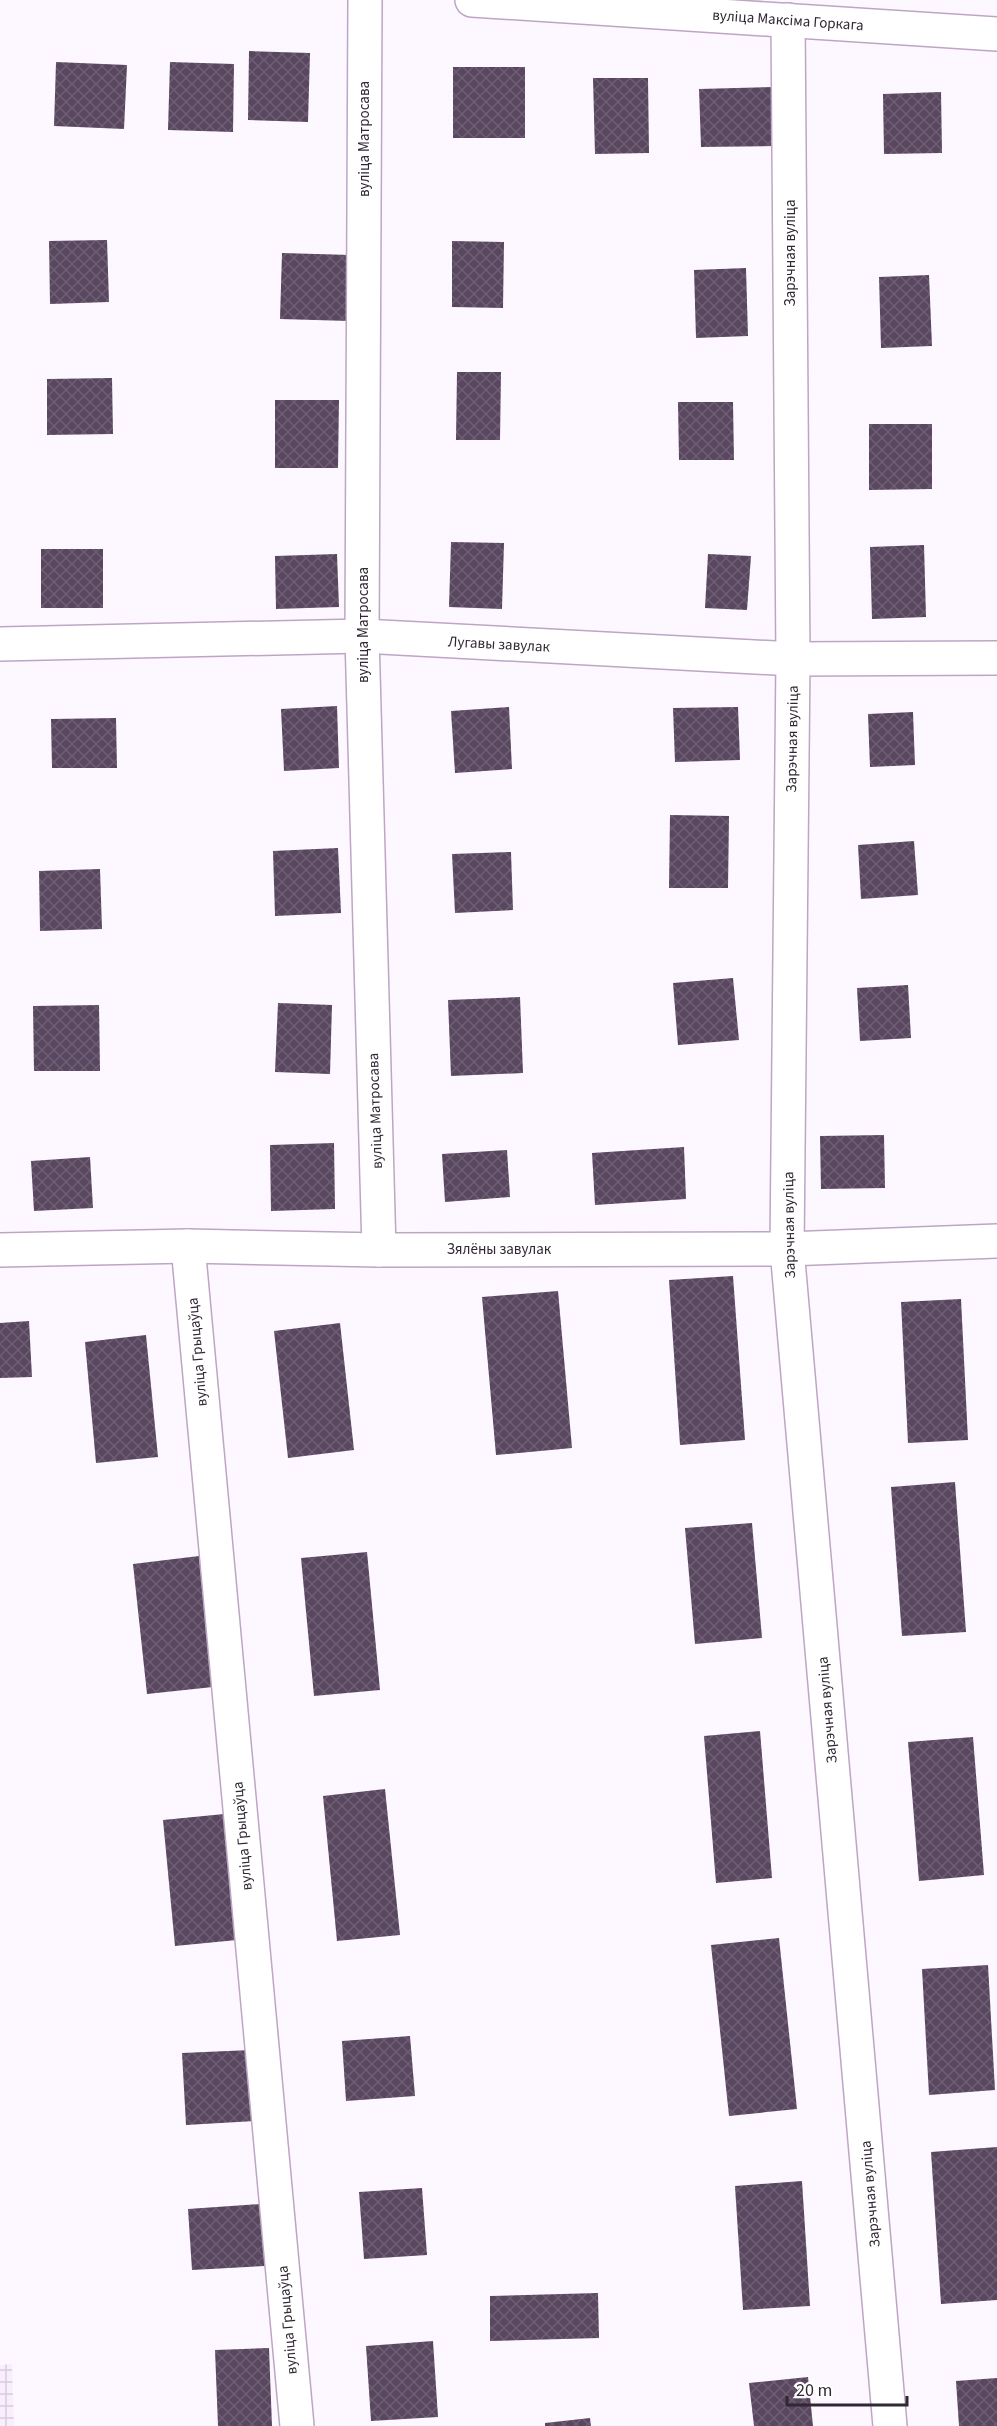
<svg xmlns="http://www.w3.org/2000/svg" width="997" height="2426" viewBox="0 0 997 2426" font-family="'Source Sans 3',sans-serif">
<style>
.industrial{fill:url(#industrial-grid)}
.building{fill:url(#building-cross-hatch)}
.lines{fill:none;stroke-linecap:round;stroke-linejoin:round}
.street-casing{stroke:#bda6c4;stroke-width:36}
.street{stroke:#fff;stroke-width:33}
.labels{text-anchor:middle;stroke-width:6;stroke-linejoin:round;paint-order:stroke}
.street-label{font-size:15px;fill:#312833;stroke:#fff}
</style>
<defs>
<pattern id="industrial-grid" width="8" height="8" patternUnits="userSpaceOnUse" patternTransform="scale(1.5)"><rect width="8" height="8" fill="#f9eefd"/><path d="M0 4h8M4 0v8" fill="none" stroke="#d6ccd9"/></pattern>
<pattern id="building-cross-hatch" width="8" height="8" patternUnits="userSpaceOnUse" patternTransform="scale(1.5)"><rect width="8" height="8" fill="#59465f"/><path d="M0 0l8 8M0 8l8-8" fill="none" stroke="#6e5e73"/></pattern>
</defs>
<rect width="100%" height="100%" fill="#fdf8ff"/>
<!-- industrial -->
<polygon class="industrial" points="12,2364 14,2426 0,2426 0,2365"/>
<!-- building -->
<g class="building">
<polygon points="249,51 310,53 308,122 248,120"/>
<polygon points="56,62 127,65 124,129 54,126"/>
<polygon points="170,62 234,64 233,132 168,130"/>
<rect x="453" y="67" width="72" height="71"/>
<polygon points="593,78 648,78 649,153 595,154"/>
<polygon points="775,87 777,146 701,147 699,89"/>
<polygon points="941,92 942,153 884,154 883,94"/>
<polygon points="107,240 109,302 50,304 49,241"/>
<polygon points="452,241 504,242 503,308 452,307"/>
<polygon points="282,253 351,255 349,321 280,319"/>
<polygon points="746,268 748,336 696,338 694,270"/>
<polygon points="929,275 932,346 881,348 879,277"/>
<polygon points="457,372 501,372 500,440 456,440"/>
<polygon points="112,378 113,434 47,435 47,379"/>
<polygon points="275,400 339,400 338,468 275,468"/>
<polygon points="678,402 733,402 734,460 679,460"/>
<polygon points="869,424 932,424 932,489 869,490"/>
<polygon points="451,542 504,543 502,609 449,607"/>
<polygon points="924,545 926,617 872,619 870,547"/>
<rect x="41" y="549" width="62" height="59"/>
<polygon points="337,554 339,607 276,609 275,556"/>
<polygon points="708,554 751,556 747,610 705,608"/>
<polygon points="337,706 339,768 284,771 281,709"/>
<polygon points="509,707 512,769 455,773 451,711"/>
<polygon points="738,707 740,760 675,762 673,708"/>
<polygon points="913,712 915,765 870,767 868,714"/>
<polygon points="116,718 117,768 52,768 51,719"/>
<polygon points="670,815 729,816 728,888 669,888"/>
<polygon points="914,841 918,895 861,899 858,845"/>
<polygon points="338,848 341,913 275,916 273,851"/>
<polygon points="511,852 513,910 455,913 452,854"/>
<polygon points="100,869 102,929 40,931 39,871"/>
<polygon points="733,978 739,1040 678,1045 673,983"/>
<polygon points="908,985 911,1038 860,1041 857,988"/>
<polygon points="520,997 523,1073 451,1076 448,1000"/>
<polygon points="278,1003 332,1005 330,1074 275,1072"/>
<polygon points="99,1005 100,1071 34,1071 33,1006"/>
<polygon points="884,1135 885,1188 821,1189 820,1136"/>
<polygon points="334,1143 335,1209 271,1211 270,1145"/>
<polygon points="684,1147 686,1199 595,1205 592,1153"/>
<polygon points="507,1150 510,1197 445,1202 442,1154"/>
<polygon points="90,1157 93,1208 34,1211 31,1161"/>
<polygon points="733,1276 745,1440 680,1445 669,1280"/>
<polygon points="558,1291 572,1448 496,1455 482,1297"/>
<polygon points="961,1299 968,1440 908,1443 901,1302"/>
<polygon points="29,1321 32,1377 0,1378 0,1323"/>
<polygon points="340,1323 354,1450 288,1458 274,1331"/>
<polygon points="146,1335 158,1457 96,1463 85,1342"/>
<polygon points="955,1482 966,1632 902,1636 891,1487"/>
<polygon points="752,1523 762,1638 695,1644 685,1528"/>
<polygon points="367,1552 380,1690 314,1696 301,1558"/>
<polygon points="199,1556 213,1687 147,1694 133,1564"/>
<polygon points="760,1731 772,1878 716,1883 704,1736"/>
<polygon points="973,1737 984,1875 919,1881 908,1742"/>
<polygon points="385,1789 400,1935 337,1941 323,1796"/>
<polygon points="224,1814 237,1940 175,1946 163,1820"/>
<polygon points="779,1938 797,2109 729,2116 711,1945"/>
<polygon points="988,1965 995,2090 929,2095 922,1969"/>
<polygon points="410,2036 415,2096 346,2101 342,2041"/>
<polygon points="251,2050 255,2121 186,2125 182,2053"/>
<polygon points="997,2147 997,2300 941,2304 931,2152"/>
<polygon points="802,2181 810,2306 743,2310 735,2186"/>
<polygon points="422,2188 427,2255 364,2259 359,2192"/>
<polygon points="261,2204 265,2266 192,2270 188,2209"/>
<polygon points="598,2293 599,2338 490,2341 490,2296"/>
<polygon points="433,2341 438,2417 371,2421 366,2346"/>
<polygon points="269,2348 272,2426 218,2426 215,2350"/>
<polygon points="808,2377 813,2426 754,2426 749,2383"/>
<polygon points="997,2378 997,2426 959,2426 956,2381"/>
<polygon points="590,2418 591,2426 545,2426 545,2423"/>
</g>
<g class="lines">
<!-- street casing -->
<g class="street-casing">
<g id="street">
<polyline points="365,0 362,636 379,1250"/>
<polyline points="472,0 997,34"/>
<polyline points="788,20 793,659 787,1249 890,2426"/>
<polyline points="0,644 362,636 793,659 997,658"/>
<polyline points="188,1246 297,2426"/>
<polyline points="0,1250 188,1246 379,1250 787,1249 997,1241"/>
</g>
</g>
<!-- street -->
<use href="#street" class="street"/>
</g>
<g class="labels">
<!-- street labels -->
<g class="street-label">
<text transform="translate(788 20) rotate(4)" y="5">вуліца Максіма Горкага</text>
<text transform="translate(364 139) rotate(-90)" y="5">вуліца Матросава</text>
<text transform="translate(790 253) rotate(-90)" y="5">Зарэчная вуліца</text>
<text transform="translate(363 625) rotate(-90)" y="5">вуліца Матросава</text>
<text transform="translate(499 644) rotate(3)" y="5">Лугавы завулак</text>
<text transform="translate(792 739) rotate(-89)" y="5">Зарэчная вуліца</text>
<text transform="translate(375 1111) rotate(-92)" y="5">вуліца Матросава</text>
<text transform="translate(789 1225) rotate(-91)" y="5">Зарэчная вуліца</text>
<text x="499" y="1254">Зялёны завулак</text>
<text transform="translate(197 1352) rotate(-95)" y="5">вуліца Грыцаўца</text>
<text transform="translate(827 1710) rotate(-95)" y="5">Зарэчная вуліца</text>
<text transform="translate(242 1836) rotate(-95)" y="5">вуліца Грыцаўца</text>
<text transform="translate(870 2194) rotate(-95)" y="5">Зарэчная вуліца</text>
<text transform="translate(287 2320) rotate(-95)" y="5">вуліца Грыцаўца</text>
</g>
</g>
<!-- scale -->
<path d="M787 2396v9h120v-9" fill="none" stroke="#312833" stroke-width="3"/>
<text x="796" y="2396" font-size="18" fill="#312833" stroke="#ffffff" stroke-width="4.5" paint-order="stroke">20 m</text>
</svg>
